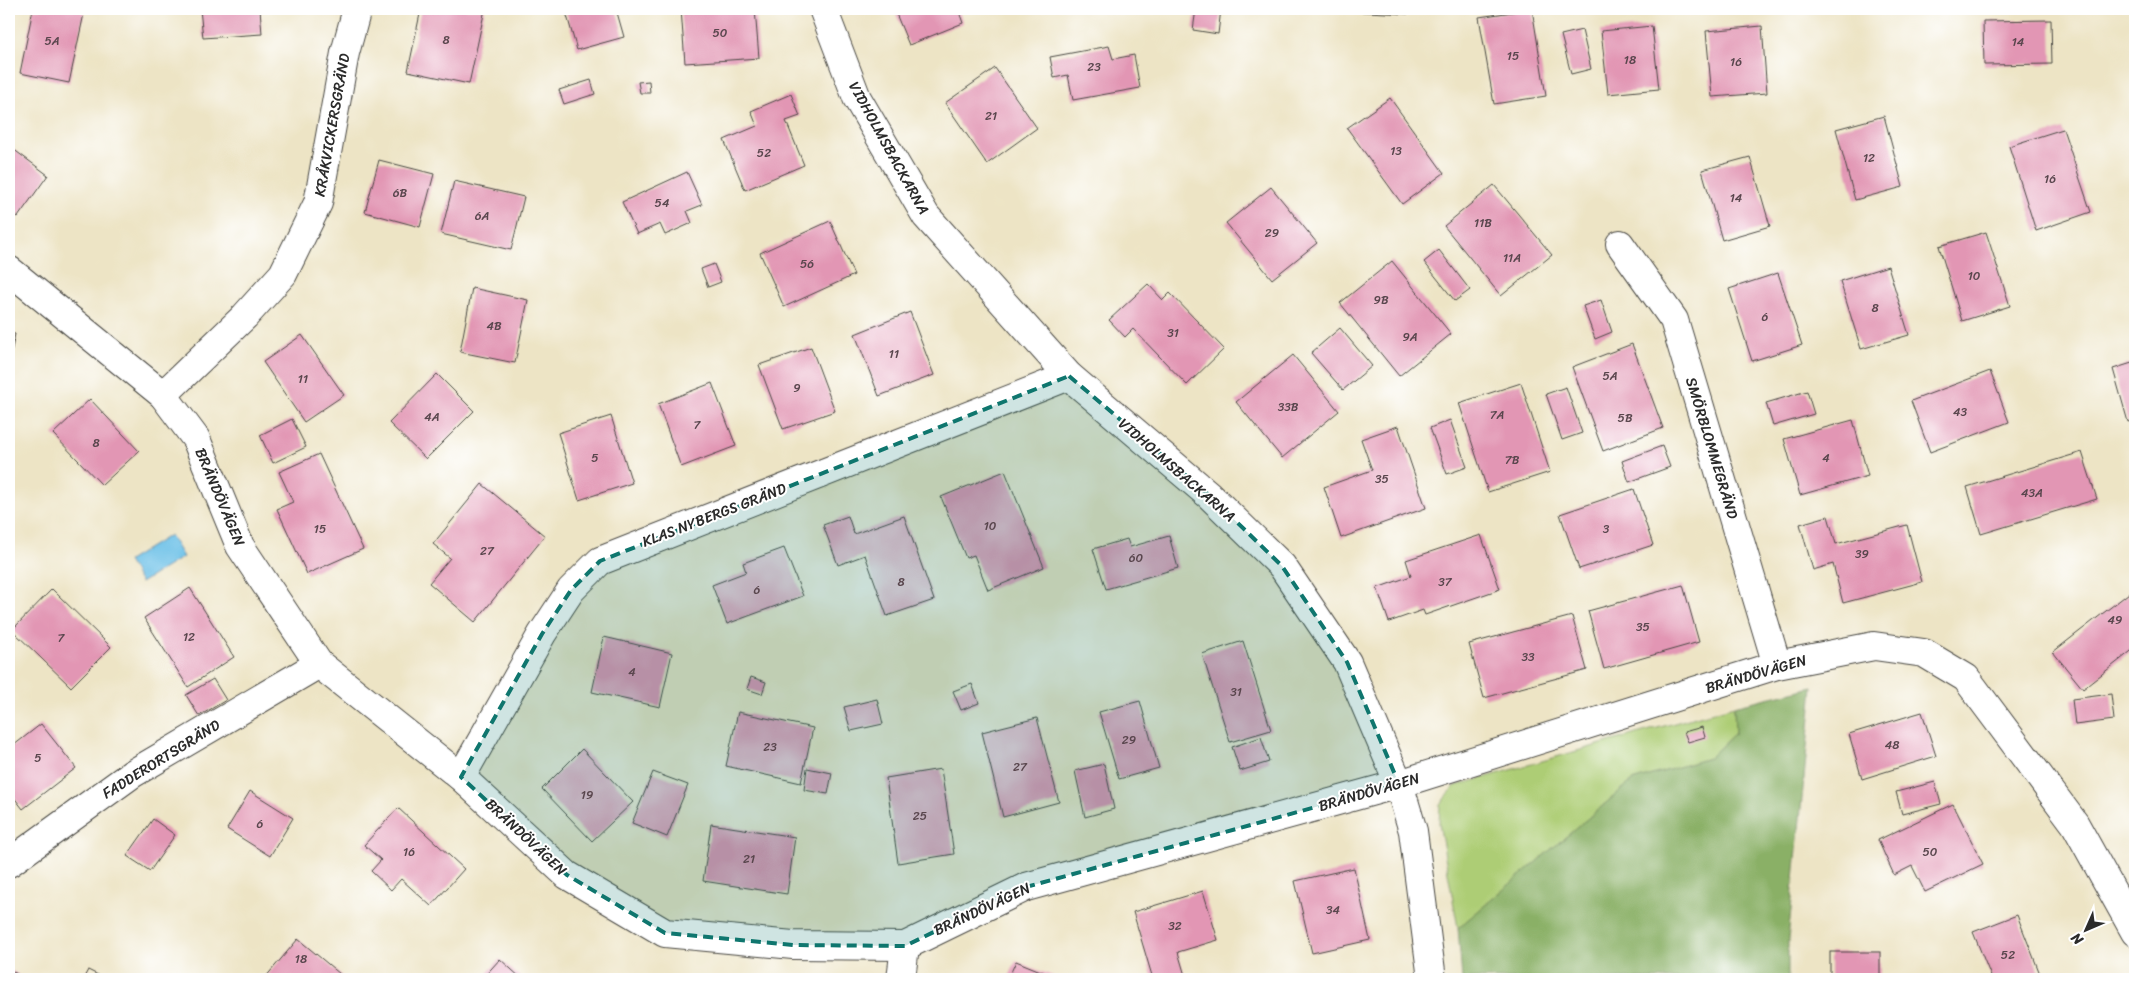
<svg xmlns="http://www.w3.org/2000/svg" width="2144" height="988" viewBox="0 0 2144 988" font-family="Sriracha,sans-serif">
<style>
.green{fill:#adcd74;stroke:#6c7c50}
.forest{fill:#8ab066;stroke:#5a6e48}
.water{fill:#6bc0e7;stroke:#4b7689}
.building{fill:#e296b4}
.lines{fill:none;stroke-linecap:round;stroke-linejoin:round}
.minor-casing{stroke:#484742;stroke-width:30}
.minor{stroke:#fff;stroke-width:28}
.marked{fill:#0f766e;fill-opacity:0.2;stroke:#0f766e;stroke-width:4;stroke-dasharray:10 6;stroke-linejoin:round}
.labels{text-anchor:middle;stroke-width:4;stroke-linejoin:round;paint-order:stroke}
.number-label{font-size:12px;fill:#59464d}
.street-label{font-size:15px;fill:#2b2b2b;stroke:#fff}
</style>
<rect width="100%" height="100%" fill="#fff"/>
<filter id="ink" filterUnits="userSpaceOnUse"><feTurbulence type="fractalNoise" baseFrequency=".02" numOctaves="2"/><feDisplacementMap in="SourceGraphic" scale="10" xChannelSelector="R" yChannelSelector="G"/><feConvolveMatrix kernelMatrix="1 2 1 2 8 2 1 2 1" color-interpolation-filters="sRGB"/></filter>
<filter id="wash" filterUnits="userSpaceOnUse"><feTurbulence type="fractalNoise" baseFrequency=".0096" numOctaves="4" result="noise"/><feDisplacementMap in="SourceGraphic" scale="20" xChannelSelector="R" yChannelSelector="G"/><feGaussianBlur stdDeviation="1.12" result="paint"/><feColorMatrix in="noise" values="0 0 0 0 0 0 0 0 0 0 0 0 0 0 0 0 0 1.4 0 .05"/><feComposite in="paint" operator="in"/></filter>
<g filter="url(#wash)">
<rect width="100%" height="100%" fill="#ede4c5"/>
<!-- green -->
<polygon class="green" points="1734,706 1735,733 1709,758 1632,781 1458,928 1439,823 1440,804 1455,786"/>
<!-- forest -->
<polygon class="forest" points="1813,687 1788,940 1788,979 1462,979 1458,928 1632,781 1709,758 1735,733 1734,706"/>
<!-- water -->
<polygon class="water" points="170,535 183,557 141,583 128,561"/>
<g id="blocks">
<!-- building -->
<g class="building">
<polygon points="33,9 85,9 69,83 20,73"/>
<polygon points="200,9 260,9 262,34 203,38"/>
<polygon points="421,9 485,9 469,84 408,71"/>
<polygon points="565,9 616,9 624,37 577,50"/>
<polygon points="681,9 755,9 759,58 685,63"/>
<polygon points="894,9 958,9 963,23 909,45"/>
<polygon points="1196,9 1221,9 1218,34 1193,30"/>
<polygon points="1345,9 1408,9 1408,14 1345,11"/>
<polygon points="1532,9 1546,96 1494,104 1479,17"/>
<polygon points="2051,20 2052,64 1984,65 1983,21"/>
<polygon points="1652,26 1659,89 1608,94 1601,31"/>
<polygon points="1762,26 1767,93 1712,97 1706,31"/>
<polygon points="1582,30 1591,69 1571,74 1561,35"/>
<polygon points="1109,46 1113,59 1134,55 1140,88 1073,100 1068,75 1054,78 1050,57"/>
<polygon points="995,68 1037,128 987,164 945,103"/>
<polygon points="591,80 595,94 564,104 559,90"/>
<polygon points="649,81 650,93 640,93 638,82"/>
<polygon points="791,94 800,116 786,121 804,165 745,190 724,140 757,126 751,111"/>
<polygon points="1390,98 1444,173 1402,204 1347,128"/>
<polygon points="1884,116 1903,187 1855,200 1836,129"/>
<polygon points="2063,129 2091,212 2036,231 2009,146"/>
<polygon points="9,146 48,175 18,217 9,211"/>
<polygon points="1750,157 1770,226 1722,240 1702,170"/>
<polygon points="379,160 434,174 420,227 365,212"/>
<polygon points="687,172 702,205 687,211 692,223 665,235 660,224 637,234 622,202"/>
<polygon points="454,181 524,197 511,250 441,234"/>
<polygon points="1494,185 1552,255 1501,296 1444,226"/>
<polygon points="1271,187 1317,243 1272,279 1226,223"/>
<polygon points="830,221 854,275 784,307 760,253"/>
<polygon points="1986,232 2010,306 1962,321 1939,246"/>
<polygon points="1439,250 1470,290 1455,301 1424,262"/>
<polygon points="1392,261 1451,334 1399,376 1340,303"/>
<polygon points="714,264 721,282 708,287 701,269"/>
<polygon points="1888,266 1909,335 1861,349 1840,281"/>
<polygon points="1778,273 1802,345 1752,361 1729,289"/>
<polygon points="1148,284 1163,300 1170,293 1224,349 1187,385 1133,329 1125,337 1109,320"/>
<polygon points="472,288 528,300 515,363 460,352"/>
<polygon points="1601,300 1612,332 1595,339 1583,306"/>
<polygon points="910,312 934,375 879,396 855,334"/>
<polygon points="1340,328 1372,366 1343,390 1311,353"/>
<polygon points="9,333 15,334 10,359 9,359"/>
<polygon points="302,335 344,395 304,422 263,362"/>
<polygon points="1632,344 1663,428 1603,451 1572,367"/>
<polygon points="811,347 835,411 783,429 759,365"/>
<polygon points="1293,355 1339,411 1282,458 1236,402"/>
<polygon points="2135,362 2135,420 2128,422 2113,369"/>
<polygon points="1990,371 2009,422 1930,452 1911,401"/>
<polygon points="437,374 474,411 426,459 389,423"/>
<polygon points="712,383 736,446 681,467 658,404"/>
<polygon points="1521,383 1550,472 1488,492 1459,403"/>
<polygon points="1566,387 1582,433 1562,440 1546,394"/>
<polygon points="1807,391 1814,414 1773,426 1766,403"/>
<polygon points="90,399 139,451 102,485 53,434"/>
<polygon points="611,416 632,483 579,500 558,433"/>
<polygon points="292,419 306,447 273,463 260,435"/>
<polygon points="1450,420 1467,467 1447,474 1430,428"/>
<polygon points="1853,420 1868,476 1800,495 1784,439"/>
<polygon points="1398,426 1426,508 1341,538 1324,487 1372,470 1361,439"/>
<polygon points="1662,446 1670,467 1629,482 1622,461"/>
<polygon points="2082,452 2097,499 1981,534 1967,487"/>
<polygon points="319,454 363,549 307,574 277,509 293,502 279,472"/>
<polygon points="1005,471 1044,567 988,590 974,555 966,558 941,497"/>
<polygon points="482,484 545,536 475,622 429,583 450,558 433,544"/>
<polygon points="1634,489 1653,545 1579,569 1560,514"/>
<polygon points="848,516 854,534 904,516 934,600 887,616 865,555 838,565 823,525"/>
<polygon points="1828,516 1836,544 1907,525 1922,582 1843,603 1833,564 1813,570 1800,524"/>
<polygon points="1481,535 1500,589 1425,615 1423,610 1389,622 1377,588 1411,576 1406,560"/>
<polygon points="1169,536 1178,568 1106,589 1093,549 1127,539 1130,547"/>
<polygon points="784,548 803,596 727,624 712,585 746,572 743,563"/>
<polygon points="1683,585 1699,642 1604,669 1588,611"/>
<polygon points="190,588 234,657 188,687 144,618"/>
<polygon points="52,589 111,647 71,687 12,630"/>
<polygon points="2133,590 2135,592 2135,648 2083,689 2053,652"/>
<polygon points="1572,616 1587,670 1484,698 1469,644"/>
<polygon points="604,637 672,653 660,707 592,692"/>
<polygon points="1243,641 1271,730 1230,742 1202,654"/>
<polygon points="751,677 766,682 762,694 747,689"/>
<polygon points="213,679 226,700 199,716 186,695"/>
<polygon points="972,684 979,703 961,710 953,691"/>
<polygon points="2111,694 2114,720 2075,725 2072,699"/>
<polygon points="877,699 883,724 851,731 844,707"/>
<polygon points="1140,701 1159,768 1119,779 1099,712"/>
<polygon points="738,712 813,728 801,783 726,766"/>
<polygon points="1922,712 1936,756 1862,779 1849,734"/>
<polygon points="1037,718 1059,802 1003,817 982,732"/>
<polygon points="41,724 76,768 23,809 9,791 9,749"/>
<polygon points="1702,727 1705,737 1688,742 1684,732"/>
<polygon points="1261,737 1269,762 1240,771 1232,747"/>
<polygon points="582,749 633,802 592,841 542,789"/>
<polygon points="1104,764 1114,809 1085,817 1075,771"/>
<polygon points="807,768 832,773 828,794 804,790"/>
<polygon points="941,769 954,854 898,863 886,778"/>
<polygon points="653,772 688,785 667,837 632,823"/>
<polygon points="1935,782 1941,804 1902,814 1896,792"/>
<polygon points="250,791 293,818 270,856 227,829"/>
<polygon points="1953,804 1983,864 1925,892 1912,866 1894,875 1878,840"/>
<polygon points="398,808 464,869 431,906 401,879 391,890 371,871 381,860 364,845"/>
<polygon points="153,819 175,835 150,871 127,856"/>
<polygon points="711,824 795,837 787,894 703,881"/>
<polygon points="1354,868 1370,940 1312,953 1295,881"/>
<polygon points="1203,891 1218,940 1178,952 1186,979 1153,979 1133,912"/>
<polygon points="2017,915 2042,979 1992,979 1973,932"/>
<polygon points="298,939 346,979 264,979"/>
<rect x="1830" y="952" width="50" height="27"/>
<polygon points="500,959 522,979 482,979"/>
<polygon points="1016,961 1060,979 1008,979"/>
<polygon points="9,969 25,979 9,979"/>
<polygon points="88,970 106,979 83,979"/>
<polygon points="995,974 1007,979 993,979"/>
</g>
</g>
</g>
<g filter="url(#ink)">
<use href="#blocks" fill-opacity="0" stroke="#484742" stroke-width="1"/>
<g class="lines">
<!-- minor casing -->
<g class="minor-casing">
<g id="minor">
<polyline points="823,9 857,98 926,216 1069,376 1209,495 1282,566 1347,662 1399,784 1413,831 1432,979"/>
<polyline points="1620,244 1674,320 1777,665"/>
<polyline points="9,270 163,395 196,439 240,546 319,664 461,777 567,875 665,933 793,945 905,946 1026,887 1399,784 1777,665 1874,646 1924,653 1966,678 2075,824 2135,932"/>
<polyline points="163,395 245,316 283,274 318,203 345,53 357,9"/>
<polyline points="461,777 542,634 571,590 600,561 1069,376"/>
<polyline points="9,863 132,774 319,664"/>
<polyline points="901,979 905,946"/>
</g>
</g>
<!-- minor -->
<use href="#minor" class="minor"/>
</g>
</g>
<!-- marked area -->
<path class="marked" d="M1069 376 1209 495 1282 566 1347 662 1399 784 1026 887 905 946 793 945 665 933 567 875 461 777 542 634 571 590 600 561Z"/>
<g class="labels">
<!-- number labels -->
<g class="number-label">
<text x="720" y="37">50</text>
<text x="446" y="44">8</text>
<text x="52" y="45">5A</text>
<text x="2018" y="46">14</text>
<text x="1513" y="60">15</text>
<text x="1630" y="64">18</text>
<text x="1736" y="66">16</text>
<text x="1094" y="71">23</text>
<text x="991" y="120">21</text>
<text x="1396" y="155">13</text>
<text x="764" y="157">52</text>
<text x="1869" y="162">12</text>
<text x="2050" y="183">16</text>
<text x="400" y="197">6B</text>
<text x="1736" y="202">14</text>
<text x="662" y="207">54</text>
<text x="482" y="220">6A</text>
<text x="1483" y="227">11B</text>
<text x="1272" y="237">29</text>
<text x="1512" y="262">11A</text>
<text x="807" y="268">56</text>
<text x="1974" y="280">10</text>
<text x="1381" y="304">9B</text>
<text x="1875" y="312">8</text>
<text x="1765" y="321">6</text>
<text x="494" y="330">4B</text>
<text x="1173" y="337">31</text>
<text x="1410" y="341">9A</text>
<text x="894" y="358">11</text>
<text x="1610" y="380">5A</text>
<text x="303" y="383">11</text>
<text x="797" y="392">9</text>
<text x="1288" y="411">33B</text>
<text x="1960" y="416">43</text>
<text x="1497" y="419">7A</text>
<text x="432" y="421">4A</text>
<text x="1625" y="422">5B</text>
<text x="697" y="429">7</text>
<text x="96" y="447">8</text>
<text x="595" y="462">5</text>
<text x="1826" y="462">4</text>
<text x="1512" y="464">7B</text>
<text x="1382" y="483">35</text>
<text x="2032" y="497">43A</text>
<text x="990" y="530">10</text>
<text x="320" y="533">15</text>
<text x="1606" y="533">3</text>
<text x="487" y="555">27</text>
<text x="1862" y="558">39</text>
<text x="1136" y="562">60</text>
<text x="901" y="586">8</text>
<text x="1445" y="586">37</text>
<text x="757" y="594">6</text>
<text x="2115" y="624">49</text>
<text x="1643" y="631">35</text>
<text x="189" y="641">12</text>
<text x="61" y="642">7</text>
<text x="1528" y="661">33</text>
<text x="632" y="676">4</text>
<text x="1236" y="696">31</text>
<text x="1129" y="744">29</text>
<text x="1892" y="749">48</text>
<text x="770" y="751">23</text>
<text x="38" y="762">5</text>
<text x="1020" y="771">27</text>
<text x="587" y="799">19</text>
<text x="920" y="820">25</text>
<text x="260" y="828">6</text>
<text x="409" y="856">16</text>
<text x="1930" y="856">50</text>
<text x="749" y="863">21</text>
<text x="1333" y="914">34</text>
<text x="1175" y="930">32</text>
<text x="2008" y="959">52</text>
<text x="301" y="963">18</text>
</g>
<!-- street labels -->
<g class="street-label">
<text transform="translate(332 125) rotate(-80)" y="5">KRÅKVICKERSGRÄND</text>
<text transform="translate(889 148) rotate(61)" y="5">VIDHOLMSBACKARNA</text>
<text transform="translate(1712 448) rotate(73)" y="5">SMÖRBLOMMEGRÄND</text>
<text transform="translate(1177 470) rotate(41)" y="5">VIDHOLMSBACKARNA</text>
<text transform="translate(220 497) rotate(67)" y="5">BRÄNDÖVÄGEN</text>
<text transform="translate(714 515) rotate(-21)" y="5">KLAS NYBERGS GRÄND</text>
<text transform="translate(1756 674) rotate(-16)" y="5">BRÄNDÖVÄGEN</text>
<text transform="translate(161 759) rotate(-32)" y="5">FADDERORTSGRÄND</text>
<text transform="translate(1369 792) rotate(-16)" y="5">BRÄNDÖVÄGEN</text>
<text transform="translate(526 837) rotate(43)" y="5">BRÄNDÖVÄGEN</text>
<text transform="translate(982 909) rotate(-25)" y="5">BRÄNDÖVÄGEN</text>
</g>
</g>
<!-- margin -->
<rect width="2144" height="988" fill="none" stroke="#fff" stroke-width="30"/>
<!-- north arrow -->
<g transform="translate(2086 930) rotate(225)" stroke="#ffffff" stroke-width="4" paint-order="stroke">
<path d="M0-4L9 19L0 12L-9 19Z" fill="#2b2b2b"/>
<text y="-8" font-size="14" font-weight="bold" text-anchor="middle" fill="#2b2b2b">N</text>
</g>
</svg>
